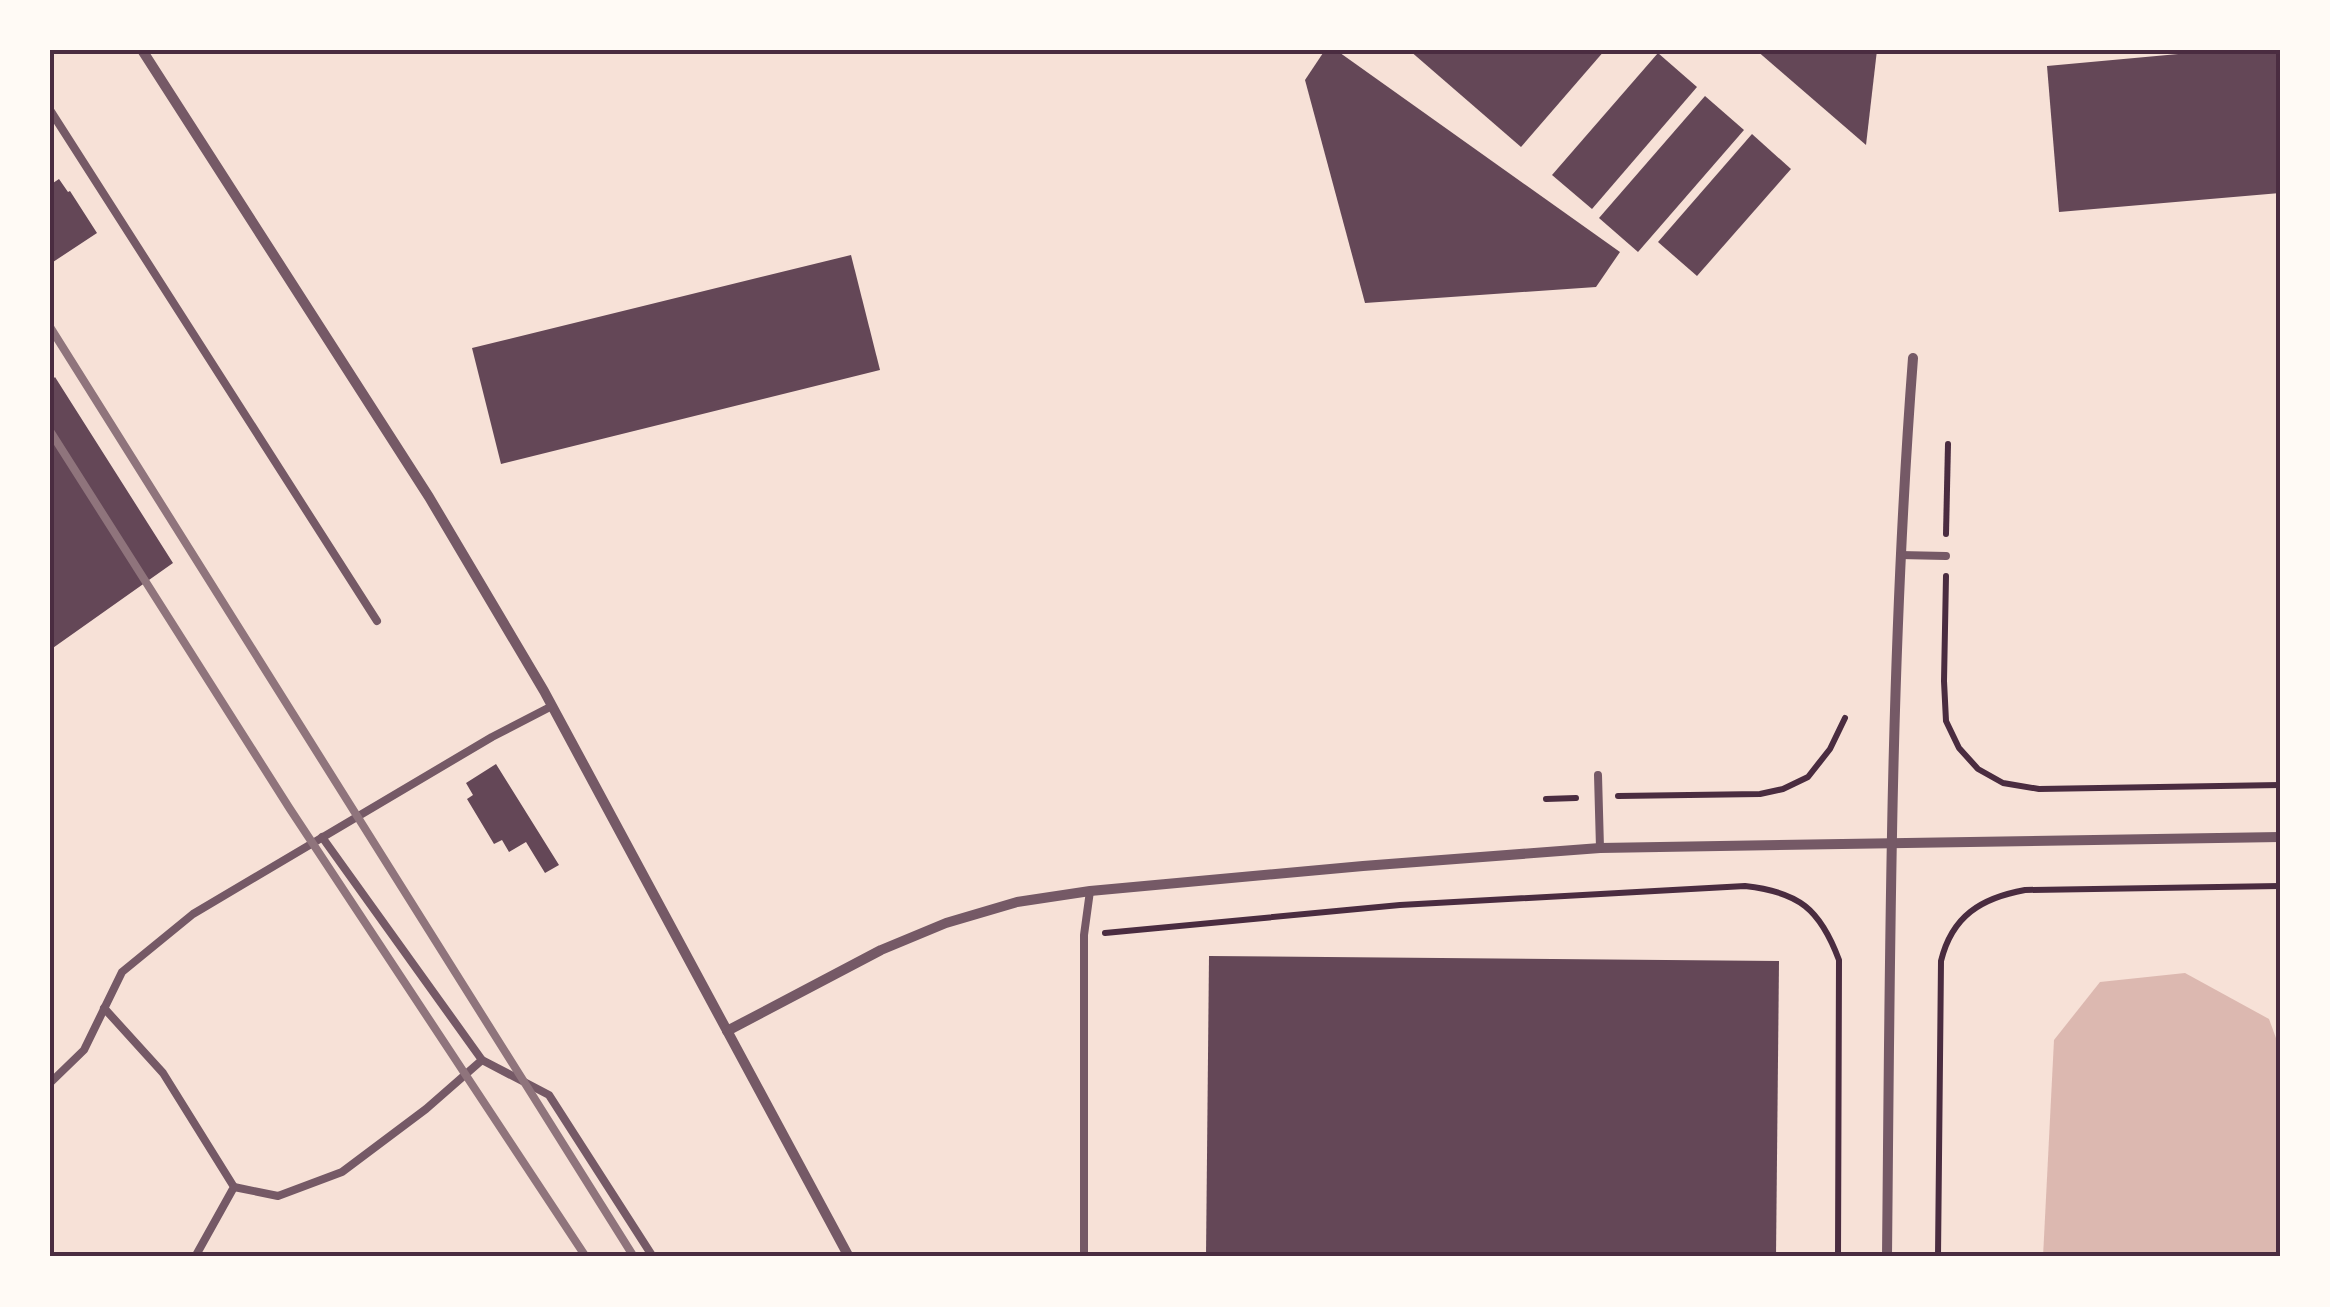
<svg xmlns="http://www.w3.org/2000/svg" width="2330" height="1307" viewBox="0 0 2330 1307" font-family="Quicksand,sans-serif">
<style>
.water{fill:#dcb8b0}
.building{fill:#644757}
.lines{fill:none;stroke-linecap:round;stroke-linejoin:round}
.path{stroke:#4a2c40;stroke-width:6}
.service{stroke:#755966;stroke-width:8}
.minor{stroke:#755966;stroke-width:10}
.rail{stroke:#8f747c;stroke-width:8}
.neatline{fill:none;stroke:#4a2c40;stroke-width:4}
</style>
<rect width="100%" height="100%" fill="#f7e1d7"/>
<!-- water -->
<polygon class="water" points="2185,973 2269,1019 2280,1049 2280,1251 2272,1257 2043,1257 2054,1040 2100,982"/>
<!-- building -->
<g class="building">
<polygon points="1325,50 1336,50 1620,252 1596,287 1365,303 1305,80"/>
<polygon points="1409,50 1605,50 1521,147"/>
<polygon points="1756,50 1877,50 1866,145"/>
<polygon points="2222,50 2280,50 2280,193 2059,212 2047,66"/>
<polygon points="1658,53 1697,87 1592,209 1552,175"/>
<polygon points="1705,96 1744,130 1638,252 1599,218"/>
<polygon points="1752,134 1791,169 1697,276 1658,242"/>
<polygon points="59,179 68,192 70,191 97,233 50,264 50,185"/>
<polygon points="851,255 880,370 501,464 472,348"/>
<polygon points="50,373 53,379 55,377 173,563 50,650"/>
<polygon points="496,764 559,865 545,873 526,842 509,852 502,840 494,844 467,799 473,795 466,783"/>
<polygon points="1209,956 1779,961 1776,1257 1206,1257"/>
</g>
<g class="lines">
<!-- path -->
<g class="path">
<polyline points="1946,534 1948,444"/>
<polyline points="1946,576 1944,681 1946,721 1959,748 1978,769 2003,783 2039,789 2280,785"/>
<polyline points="1618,796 1760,794 1783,789 1808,777 1830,749 1845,718"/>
<polyline points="1546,799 1576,798"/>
<path d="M1105 933 1400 905 1745 886C1799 892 1820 909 1839 960L1838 1257"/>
<path d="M1938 1257 1941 961C1952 916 1981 898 2025 890L2280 886"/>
</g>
<!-- service -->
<g class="service">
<polyline points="50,110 377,621"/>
<polyline points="1900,555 1946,556"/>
<polyline points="1598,775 1600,848"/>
<polyline points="104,1008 163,1073 234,1187 195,1257"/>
<polyline points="482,1060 549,1095 653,1257"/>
<polyline points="50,1083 84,1050 122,972 193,914 492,737 552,706"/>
<polyline points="234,1187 278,1196 342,1172 426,1109 482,1060 322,837"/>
<polyline points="1084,1257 1084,935 1090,891"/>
</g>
<!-- minor -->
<g class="minor">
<polyline points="142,50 429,497 544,691 849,1257"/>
<polyline points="727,1031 881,950 946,923 1017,902 1090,891 1363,866 1600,848 2280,837"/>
<path d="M1887 1257C1890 957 1890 657 1913 358"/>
</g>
<!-- rail -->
<g class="rail">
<polyline points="50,327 634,1257"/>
<polyline points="50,431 290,809 586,1257"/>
</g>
</g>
<!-- border -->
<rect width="2330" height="1307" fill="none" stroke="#fffaf5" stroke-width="105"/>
<rect x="52" y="52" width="2226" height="1202" class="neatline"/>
</svg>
